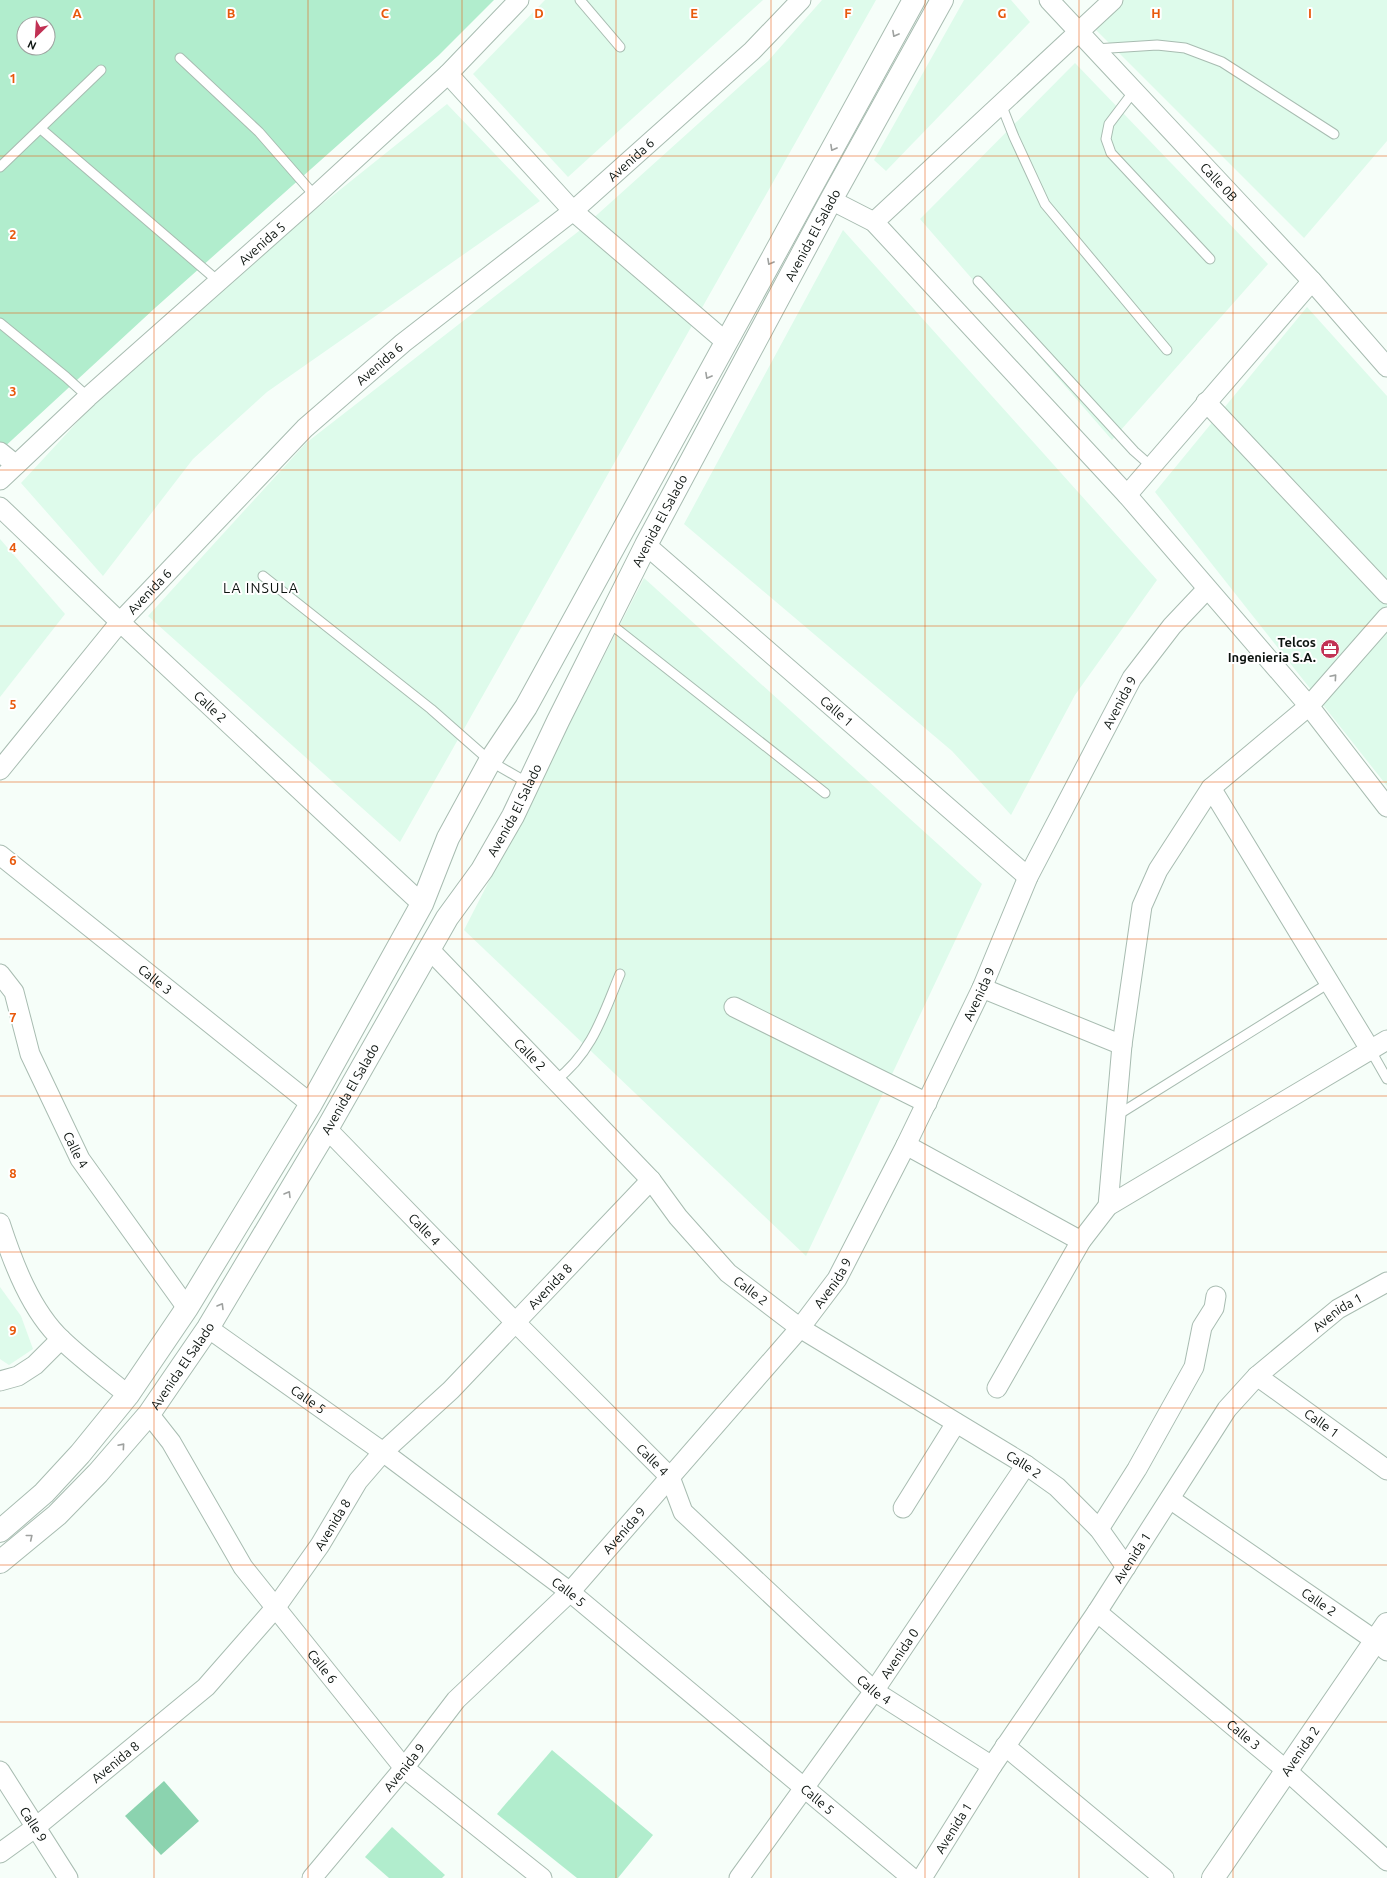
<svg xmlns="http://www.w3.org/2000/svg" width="1387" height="1878" viewBox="0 0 1387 1878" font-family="Ubuntu,sans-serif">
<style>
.built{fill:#defbeb}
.green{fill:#b1edcd;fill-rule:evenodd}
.water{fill:#8bd3af}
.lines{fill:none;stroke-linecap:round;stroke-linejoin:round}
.service-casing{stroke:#a8bcb1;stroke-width:11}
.minor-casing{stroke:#a8bcb1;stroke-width:21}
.tertiary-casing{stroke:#a8bcb1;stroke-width:24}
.primary-casing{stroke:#a8bcb1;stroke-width:24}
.service{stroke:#fff;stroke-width:9}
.minor{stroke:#fff;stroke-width:19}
.tertiary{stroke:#fff;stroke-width:22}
.primary{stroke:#fff;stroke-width:22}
.oneway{stroke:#9ea19f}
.grid{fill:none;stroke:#e8590c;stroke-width:1;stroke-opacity:0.55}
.labels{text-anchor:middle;stroke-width:4;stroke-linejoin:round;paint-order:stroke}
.street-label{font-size:13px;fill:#0c130f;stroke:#fff}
.poi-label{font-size:13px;font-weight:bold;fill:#0c130f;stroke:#fff;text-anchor:end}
.neighbourhood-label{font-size:14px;letter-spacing:1px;fill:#0c130f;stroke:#fff}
.grid-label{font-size:13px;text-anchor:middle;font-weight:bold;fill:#e8590c;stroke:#fff;stroke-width:4;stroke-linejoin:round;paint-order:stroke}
</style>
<rect width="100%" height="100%" fill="#f6fef9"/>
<!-- built -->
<g class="built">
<polygon points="545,0 763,0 568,177 473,74"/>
<polygon points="822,0 876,0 400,842 148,616 306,443 579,231 768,61"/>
<polygon points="964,0 1011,0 1030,22 886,171 874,160"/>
<polygon points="1119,0 1387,0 1387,141 1304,238 1092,26"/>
<polygon points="1075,63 1268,264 1112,440 920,219"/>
<polygon points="447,104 540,201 267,392 193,459 103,576 21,483 154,339"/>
<polygon points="843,230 1157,580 1075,695 1011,815 952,751 684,524"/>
<polygon points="1307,307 1387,396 1387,786 1155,492"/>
<polygon points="0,539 65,614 0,697"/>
<polygon points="644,578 982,884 806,1256 464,930"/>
<polygon points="0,1287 21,1316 33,1349 9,1365 0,1359"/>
</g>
<!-- green -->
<g class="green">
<path d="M0 0H494L439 55 155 308 0 451ZM24 24H48V48H24Z"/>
<polygon points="552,1750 653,1835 618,1878 577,1878 497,1814"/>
<polygon points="392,1827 445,1875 442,1878 389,1878 365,1857"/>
</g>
<!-- water -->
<polygon class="water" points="164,1781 199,1821 161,1855 125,1816"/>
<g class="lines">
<!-- service casing -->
<g class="service-casing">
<g id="service">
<polyline points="580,0 620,47"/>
<polyline points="1095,49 1157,45 1185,48 1222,62 1334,134"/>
<polyline points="180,58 259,132 315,196"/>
<polyline points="1134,91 1109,124 1106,139 1111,153 1210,259"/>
<polyline points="1001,104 1014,137 1045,204 1167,350"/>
<polyline points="41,129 218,281"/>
<polyline points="0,167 101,70"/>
<polyline points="978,281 1134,451 1151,466"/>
<polyline points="0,323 66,377 88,397"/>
<polyline points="263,576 431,709 490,761 528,783"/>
<polyline points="608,622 825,793"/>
<polyline points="1371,1051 1387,1079"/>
<path d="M555 1081C592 1053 603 1015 620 974"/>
<polyline points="1116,1116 1329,983"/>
</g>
</g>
<!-- minor casing -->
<g class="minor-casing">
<g id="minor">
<path id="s1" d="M1049 0 1312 281 1387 367"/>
<polyline points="448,74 573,211 726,342"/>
<polyline points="831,200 874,222 1127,495 1309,706 1387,807"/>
<polyline points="874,222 1113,0"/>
<polyline points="1206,402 1387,594"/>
<polyline points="0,452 16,465"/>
<path id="s2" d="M0 480 88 397 315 196 448 74 519 0"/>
<polyline points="1127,495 1312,281"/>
<path id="s3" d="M0 507 120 622 422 904"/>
<path id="s4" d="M646 545 1028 877"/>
<path id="s5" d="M0 770 120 622 305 428 403 343 573 211 752 51 801 0"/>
<polyline points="1211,788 1371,1051"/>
<path id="s6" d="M0 855 311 1104"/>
<path id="s7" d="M429 949 651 1180 678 1217 728 1273 800 1328 1026 1465 1057 1487 1099 1529 1126 1567"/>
<path id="s8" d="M0 974 14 992 30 1054 80 1159 187 1308"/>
<polyline points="982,988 1122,1045"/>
<polyline points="734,1007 927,1103"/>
<path id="s9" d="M327 1129 515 1322 670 1477 683 1512 874 1691 992 1766"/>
<polyline points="906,1145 1081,1241"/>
<polyline points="1108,1206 1122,1045 1142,906 1158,870 1211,788 1309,706 1387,617"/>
<path d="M0 1223C13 1263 31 1311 62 1340 83 1360 106 1377 128 1395"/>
<path id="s10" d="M208 1328 383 1452 570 1592 912 1878"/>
<path id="s11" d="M1257 1376 1387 1470"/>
<polyline points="0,1381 18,1376 35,1365 61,1339"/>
<polyline points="997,1388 1081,1241 1108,1206 1387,1040"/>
<path id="s12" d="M149 1414 171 1442 243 1567 404 1768 542 1878"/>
<path id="s13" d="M1170 1499 1376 1641 1387 1651"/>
<polyline points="903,1508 956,1423"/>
<polyline points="1099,1529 1137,1469 1194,1367 1202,1327 1214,1308 1216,1296"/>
<path id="s14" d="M1097 1612 1286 1770 1387 1861"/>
<polyline points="1005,1746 1164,1878"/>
<path id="s15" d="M0 1771 68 1878"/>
<path id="s16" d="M0 1853 36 1827 206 1687 276 1607 320 1545 358 1481 383 1452 451 1390 651 1180"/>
<path id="s17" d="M312 1878 404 1768 456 1700 570 1592 800 1328 837 1279 906 1145 982 988 1028 877 1132 678 1172 626 1207 589"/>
<path id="s18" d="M739 1878 874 1691 1026 1465"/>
<path id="s19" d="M922 1878 992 1766 1097 1612 1227 1409 1257 1376 1338 1309 1387 1282"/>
</g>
</g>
<!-- tertiary casing -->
<g class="tertiary-casing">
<g id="tertiary">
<path id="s20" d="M1213 1878 1387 1624"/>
</g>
</g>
<!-- primary casing -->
<g class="primary-casing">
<g id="primary">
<polyline points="0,1531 44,1493 80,1454 128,1395 187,1308 311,1104 422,904 448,838 490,761 526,707 914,0"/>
<path id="s21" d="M0 1562 57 1515 98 1473 149 1414 208 1328 327 1129 447 918 482 870 513 816 558 721 646 545 831 200 942 0"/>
</g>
</g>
<!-- service -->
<use href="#service" class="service"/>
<!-- minor -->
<use href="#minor" class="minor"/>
<!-- tertiary -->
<use href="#tertiary" class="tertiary"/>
<!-- primary -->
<use href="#primary" class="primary"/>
</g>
<!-- one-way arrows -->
<defs><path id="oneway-chevron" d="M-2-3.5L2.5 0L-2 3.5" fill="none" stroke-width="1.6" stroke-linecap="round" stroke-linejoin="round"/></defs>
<g class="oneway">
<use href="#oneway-chevron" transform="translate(895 34) rotate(119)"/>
<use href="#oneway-chevron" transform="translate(833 148) rotate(119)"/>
<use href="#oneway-chevron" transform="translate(770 262) rotate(119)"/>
<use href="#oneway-chevron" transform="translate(708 376) rotate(119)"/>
<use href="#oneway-chevron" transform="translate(1334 677) rotate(-49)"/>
<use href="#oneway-chevron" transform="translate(288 1194) rotate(-59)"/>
<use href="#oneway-chevron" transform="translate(221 1306) rotate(-59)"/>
<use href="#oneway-chevron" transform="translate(122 1446) rotate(-49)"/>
<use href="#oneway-chevron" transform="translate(30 1537) rotate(-39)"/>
</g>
<!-- grid -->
<path class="grid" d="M154 0V1878M308 0V1878M462 0V1878M616 0V1878M771 0V1878M925 0V1878M1079 0V1878M1233 0V1878M0 156H1387M0 313H1387M0 470H1387M0 626H1387M0 782H1387M0 939H1387M0 1096H1387M0 1252H1387M0 1408H1387M0 1565H1387M0 1722H1387"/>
<!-- icons -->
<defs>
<g id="office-disc" transform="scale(1)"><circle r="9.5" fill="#c13154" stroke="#fff"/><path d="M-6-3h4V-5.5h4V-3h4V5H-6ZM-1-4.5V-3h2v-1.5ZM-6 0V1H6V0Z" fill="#fff"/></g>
</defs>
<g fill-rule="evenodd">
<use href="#office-disc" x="1330" y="649"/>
</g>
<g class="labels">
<!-- street labels -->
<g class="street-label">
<text dy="5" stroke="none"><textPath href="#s5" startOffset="881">Avenida 6</textPath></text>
<text dy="5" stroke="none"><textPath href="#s1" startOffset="249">Calle 0B</textPath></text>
<text dy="5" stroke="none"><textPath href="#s21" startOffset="1565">Avenida El Salado</textPath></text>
<text dy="5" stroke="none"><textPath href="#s2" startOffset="353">Avenida 5</textPath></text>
<text dy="5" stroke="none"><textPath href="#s5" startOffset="557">Avenida 6</textPath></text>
<text dy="5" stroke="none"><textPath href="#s21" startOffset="1241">Avenida El Salado</textPath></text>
<text dy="5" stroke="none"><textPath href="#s5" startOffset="233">Avenida 6</textPath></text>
<text dy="5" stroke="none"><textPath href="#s17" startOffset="1440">Avenida 9</textPath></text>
<text dy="5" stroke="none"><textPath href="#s3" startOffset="290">Calle 2</textPath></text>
<text dy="5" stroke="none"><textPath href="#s4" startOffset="253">Calle 1</textPath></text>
<text dy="5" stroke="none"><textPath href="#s21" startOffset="917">Avenida El Salado</textPath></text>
<text dy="5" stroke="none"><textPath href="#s6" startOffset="199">Calle 3</textPath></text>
<text dy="5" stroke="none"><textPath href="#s17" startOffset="1116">Avenida 9</textPath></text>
<text dy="5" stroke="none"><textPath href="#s7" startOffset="146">Calle 2</textPath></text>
<text dy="5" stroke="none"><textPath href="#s21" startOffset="593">Avenida El Salado</textPath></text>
<text dy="5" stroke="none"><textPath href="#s8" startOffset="193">Calle 4</textPath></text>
<text dy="5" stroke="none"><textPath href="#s9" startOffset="140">Calle 4</textPath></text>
<text dy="5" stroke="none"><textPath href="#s17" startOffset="792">Avenida 9</textPath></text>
<text dy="5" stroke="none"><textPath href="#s16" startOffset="795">Avenida 8</textPath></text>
<text dy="5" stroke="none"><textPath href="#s7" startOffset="470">Calle 2</textPath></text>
<text dy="5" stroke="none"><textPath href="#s19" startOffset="707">Avenida 1</textPath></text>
<text dy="5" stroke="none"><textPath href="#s21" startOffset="269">Avenida El Salado</textPath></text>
<text dy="5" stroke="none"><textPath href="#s10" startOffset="123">Calle 5</textPath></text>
<text dy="5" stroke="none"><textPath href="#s11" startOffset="80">Calle 1</textPath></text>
<text dy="5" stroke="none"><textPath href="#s9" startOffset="464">Calle 4</textPath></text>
<text dy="5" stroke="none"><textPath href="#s7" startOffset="794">Calle 2</textPath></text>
<text dy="5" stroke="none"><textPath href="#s16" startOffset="471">Avenida 8</textPath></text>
<text dy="5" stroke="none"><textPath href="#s17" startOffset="468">Avenida 9</textPath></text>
<text dy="5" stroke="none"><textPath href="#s19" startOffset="383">Avenida 1</textPath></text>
<text dy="5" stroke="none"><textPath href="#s10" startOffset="447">Calle 5</textPath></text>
<text dy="5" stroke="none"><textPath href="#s13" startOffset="181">Calle 2</textPath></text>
<text dy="5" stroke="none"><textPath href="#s18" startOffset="276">Avenida 0</textPath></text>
<text dy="5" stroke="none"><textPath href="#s12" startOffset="307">Calle 6</textPath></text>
<text dy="5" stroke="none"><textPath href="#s9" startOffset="787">Calle 4</textPath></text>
<text dy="5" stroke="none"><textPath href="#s14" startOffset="191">Calle 3</textPath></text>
<text dy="5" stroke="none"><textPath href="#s20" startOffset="154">Avenida 2</textPath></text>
<text dy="5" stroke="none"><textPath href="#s16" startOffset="147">Avenida 8</textPath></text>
<text dy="5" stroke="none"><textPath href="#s17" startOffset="144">Avenida 9</textPath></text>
<text dy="5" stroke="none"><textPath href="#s10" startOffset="771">Calle 5</textPath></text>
<text dy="5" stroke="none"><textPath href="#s15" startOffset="63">Calle 9</textPath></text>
<text dy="5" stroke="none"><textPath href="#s19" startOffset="59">Avenida 1</textPath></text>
</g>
<!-- poi labels -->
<g class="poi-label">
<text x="1316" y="647">Telcos<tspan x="1316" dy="15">Ingenieria S.A.</tspan></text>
</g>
<!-- neighbourhood labels -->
<g class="neighbourhood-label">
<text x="261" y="593">LA INSULA</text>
</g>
</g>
<g class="grid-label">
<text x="77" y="18">A</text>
<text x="231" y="18">B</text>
<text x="385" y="18">C</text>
<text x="539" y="18">D</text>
<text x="694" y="18">E</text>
<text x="848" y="18">F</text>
<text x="1002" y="18">G</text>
<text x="1156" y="18">H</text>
<text x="1310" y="18">I</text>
<text x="13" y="83">1</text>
<text x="13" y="239">2</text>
<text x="13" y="396">3</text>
<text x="13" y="552">4</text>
<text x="13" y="709">5</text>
<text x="13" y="865">6</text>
<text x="13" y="1022">7</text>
<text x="13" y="1178">8</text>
<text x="13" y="1335">9</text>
</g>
<!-- north arrow -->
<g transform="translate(36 36) rotate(205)"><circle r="19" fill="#ffffff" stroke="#9ea19f"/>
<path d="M0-3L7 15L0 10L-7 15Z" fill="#c13154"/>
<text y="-6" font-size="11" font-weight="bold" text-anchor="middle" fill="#0c130f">N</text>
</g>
</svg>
